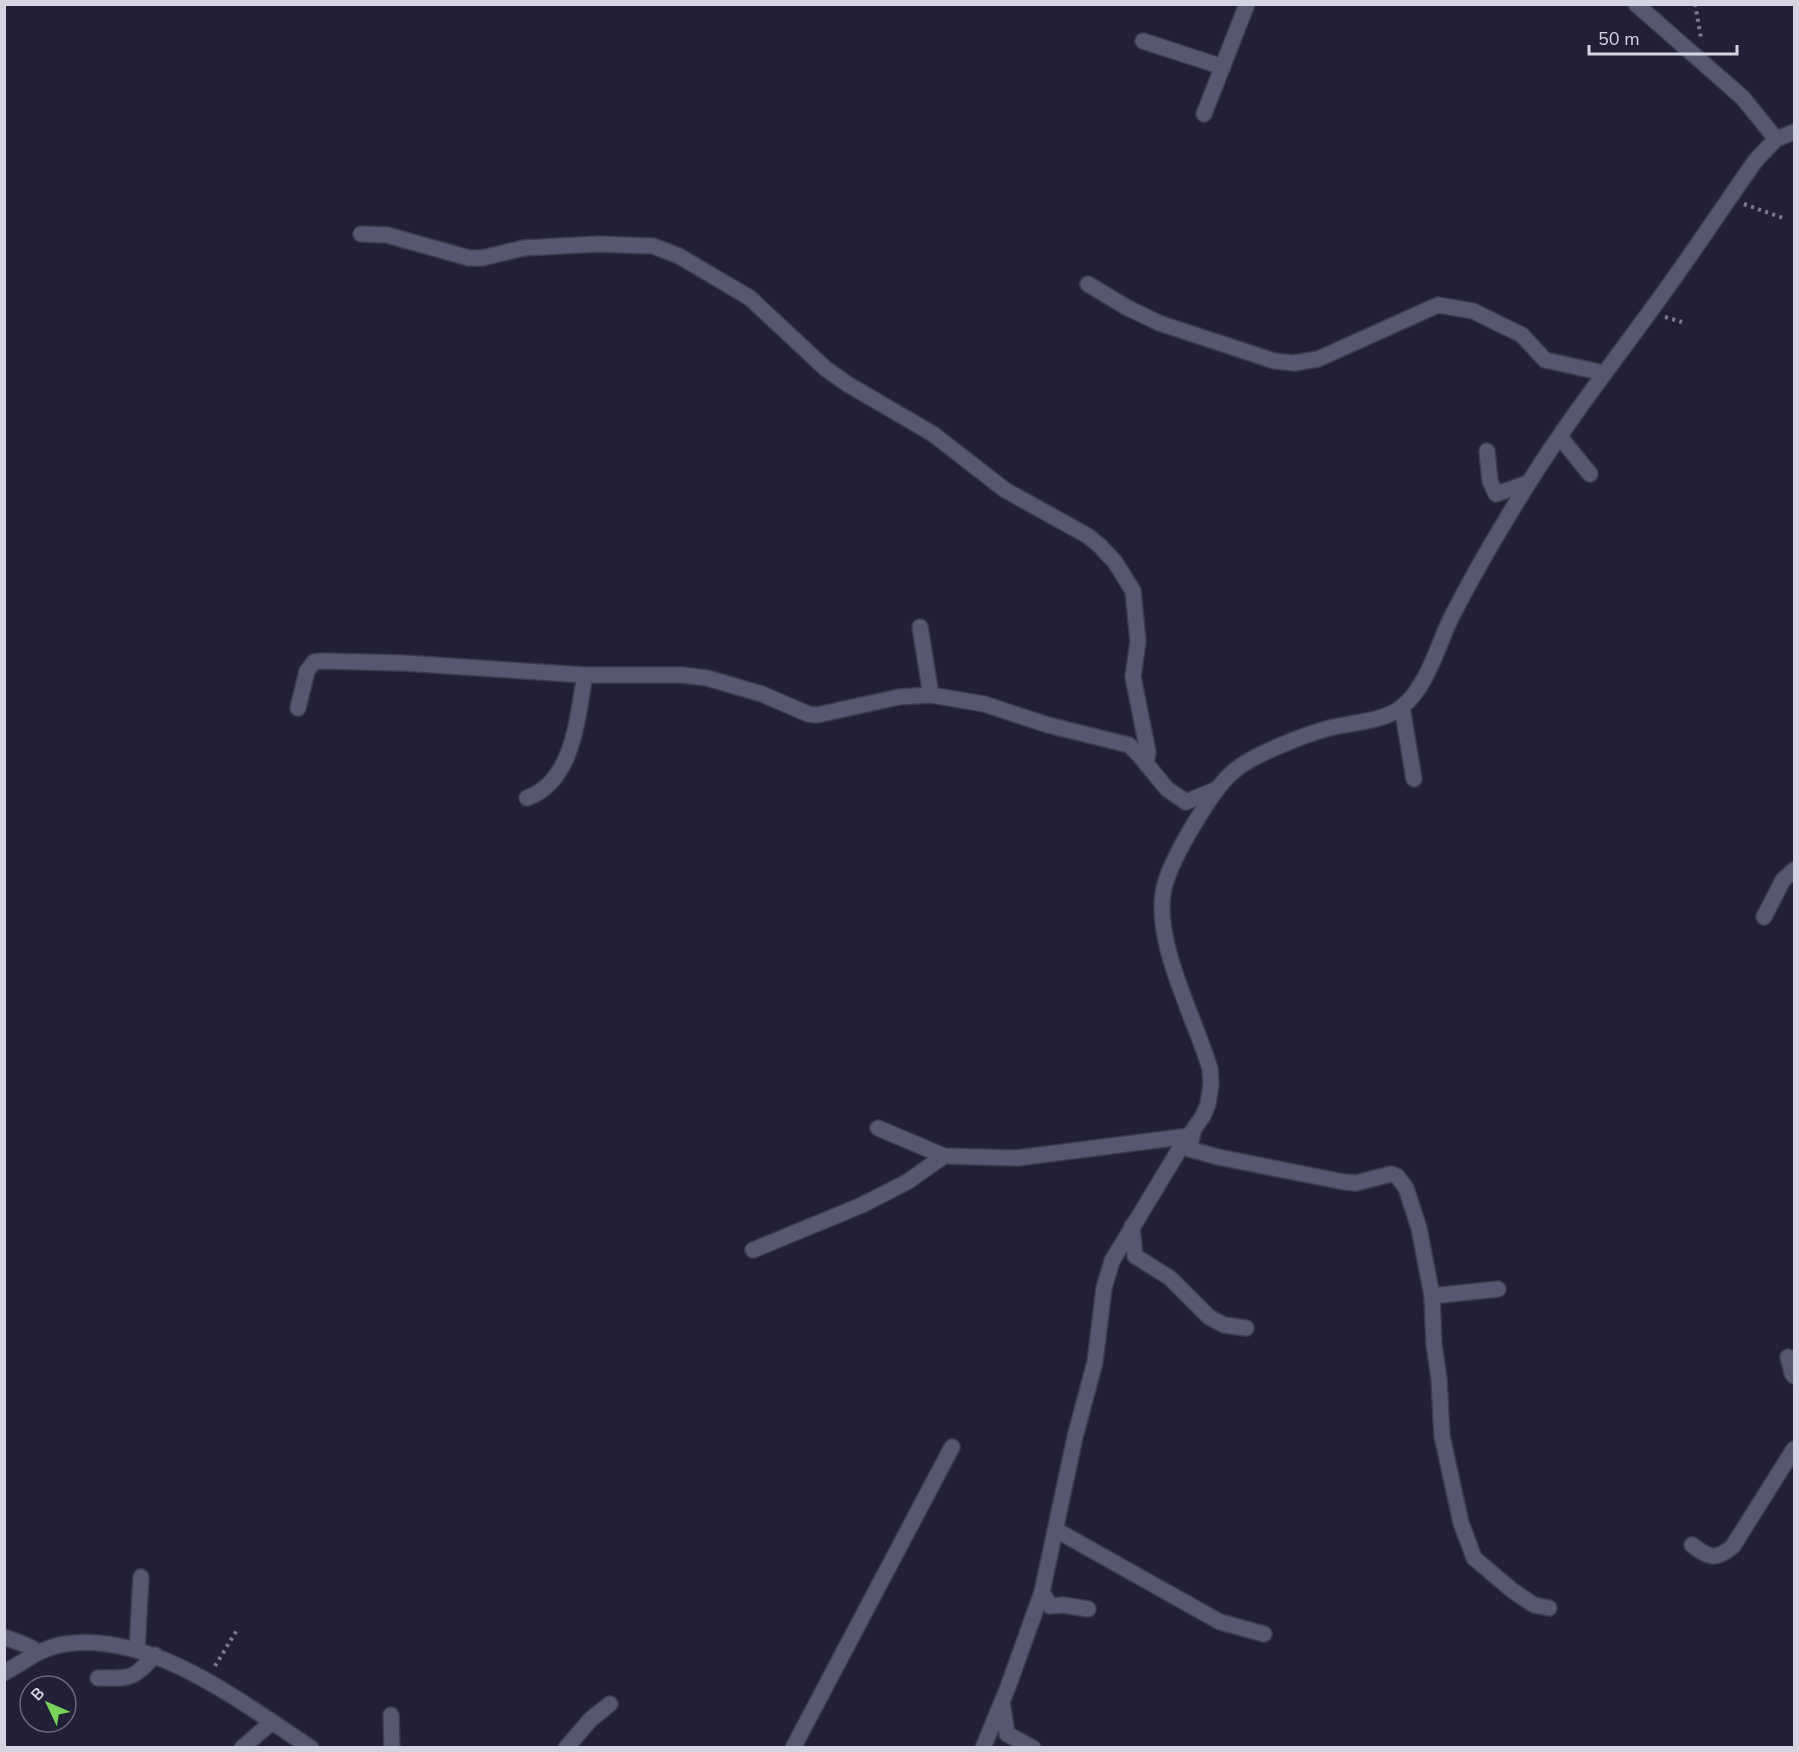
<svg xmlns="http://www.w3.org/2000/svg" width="1799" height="1752" viewBox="0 0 1799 1752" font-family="'Nunito Sans',sans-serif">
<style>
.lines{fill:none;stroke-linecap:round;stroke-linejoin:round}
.minor-casing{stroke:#3c3a4d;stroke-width:18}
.path{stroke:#7d7c8e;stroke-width:4;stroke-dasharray:3 4.5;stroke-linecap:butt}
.minor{stroke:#585771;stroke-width:15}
</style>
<rect width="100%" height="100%" fill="#222036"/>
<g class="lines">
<!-- minor casing -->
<g class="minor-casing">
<g id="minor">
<polyline points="1636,4 1743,98 1776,139"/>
<polyline points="1143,41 1223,67"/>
<polyline points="1204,114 1247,4"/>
<polyline points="361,234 387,235 469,258 482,258 524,248 598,244 653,246 679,256 750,298 826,369 849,385 933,434 1005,490 1088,536 1099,545 1115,562 1133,591 1138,641 1133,677 1148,752 1146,764"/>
<polyline points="1088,284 1126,307 1159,323 1274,361 1294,363 1318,359 1438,305 1473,311 1522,335 1545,360 1604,373"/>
<polyline points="1560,437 1590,474"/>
<polyline points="1487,451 1490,481 1496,494 1528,483"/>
<polyline points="920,627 931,695"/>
<polyline points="1402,707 1414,779"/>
<polyline points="298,708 307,671 314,662 322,661 403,663 585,675 682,675 707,678 762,694 808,714 817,715 899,697 931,695 984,704 1048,725 1129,745 1140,756 1167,789 1186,802 1217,789"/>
<path d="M527 798C574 781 577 718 585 675"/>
<polyline points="1764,917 1783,880 1794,870"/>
<polyline points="878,1128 944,1156 1017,1158 1189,1136"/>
<polyline points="1193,1133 1189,1149 1218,1157 1344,1182 1356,1183 1391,1174 1397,1176 1406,1188 1419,1228 1432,1296 1434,1344 1439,1379 1442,1436 1461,1523 1469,1544 1474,1558 1513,1591 1534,1605 1549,1608"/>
<polyline points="1132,1226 1135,1256 1170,1278 1209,1317 1224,1325 1246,1328"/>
<polyline points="753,1250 862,1205 907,1182 944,1156"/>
<polyline points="1432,1296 1498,1289"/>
<polyline points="1788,1357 1792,1373 1794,1376"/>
<polyline points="1056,1530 1220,1622 1264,1634"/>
<path d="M1692 1545C1709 1558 1716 1561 1733 1546L1794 1449"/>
<polyline points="1042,1592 1050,1606 1063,1605 1088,1609"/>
<path d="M4 1637 26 1645 39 1652C47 1649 56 1645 65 1644 152 1631 242 1703 311 1748"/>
<polyline points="137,1650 141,1577"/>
<polyline points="4,1673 39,1652"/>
<path d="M98 1678C132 1678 132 1680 155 1655"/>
<polyline points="1002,1702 1007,1734 1033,1748"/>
<polyline points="391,1715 392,1748"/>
<polyline points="242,1748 272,1722"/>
<polyline points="566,1748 591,1719 610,1704"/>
<polyline points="793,1748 952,1447"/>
<path d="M983 1748 1008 1687 1042 1592 1075 1437 1095 1362 1104 1288 1112 1261 1179 1150 1203 1116 1208 1104 1211 1084 1210 1069C1195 1017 1150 937 1165 884 1173 856 1212 789 1234 771 1252 755 1306 734 1330 728 1352 722 1383 722 1402 707 1429 684 1437 646 1452 616 1475 571 1501 527 1528 484 1565 425 1608 369 1649 313 1686 263 1720 211 1756 160L1776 139 1794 132"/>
</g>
</g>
<!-- path -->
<g class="path">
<polyline points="1695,4 1701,38"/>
<polyline points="1744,204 1783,218"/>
<polyline points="1665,317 1682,322"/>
<polyline points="215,1666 237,1630"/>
</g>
<!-- minor -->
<use href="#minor" class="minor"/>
</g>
<!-- border -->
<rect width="1799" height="1752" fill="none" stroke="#d5d4e3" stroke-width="12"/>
<!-- north arrow -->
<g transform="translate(48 1704) rotate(314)"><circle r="28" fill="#222036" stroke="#6a687b" stroke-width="1.5"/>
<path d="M0-4.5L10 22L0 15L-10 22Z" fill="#78d158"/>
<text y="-9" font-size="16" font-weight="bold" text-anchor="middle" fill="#d5d4e3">B</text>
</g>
<!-- scale -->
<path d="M1589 45v9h148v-9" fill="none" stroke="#d5d4e3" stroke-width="3"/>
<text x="1598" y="45" font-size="18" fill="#d5d4e3" stroke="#222036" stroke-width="4.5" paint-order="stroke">50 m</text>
</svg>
